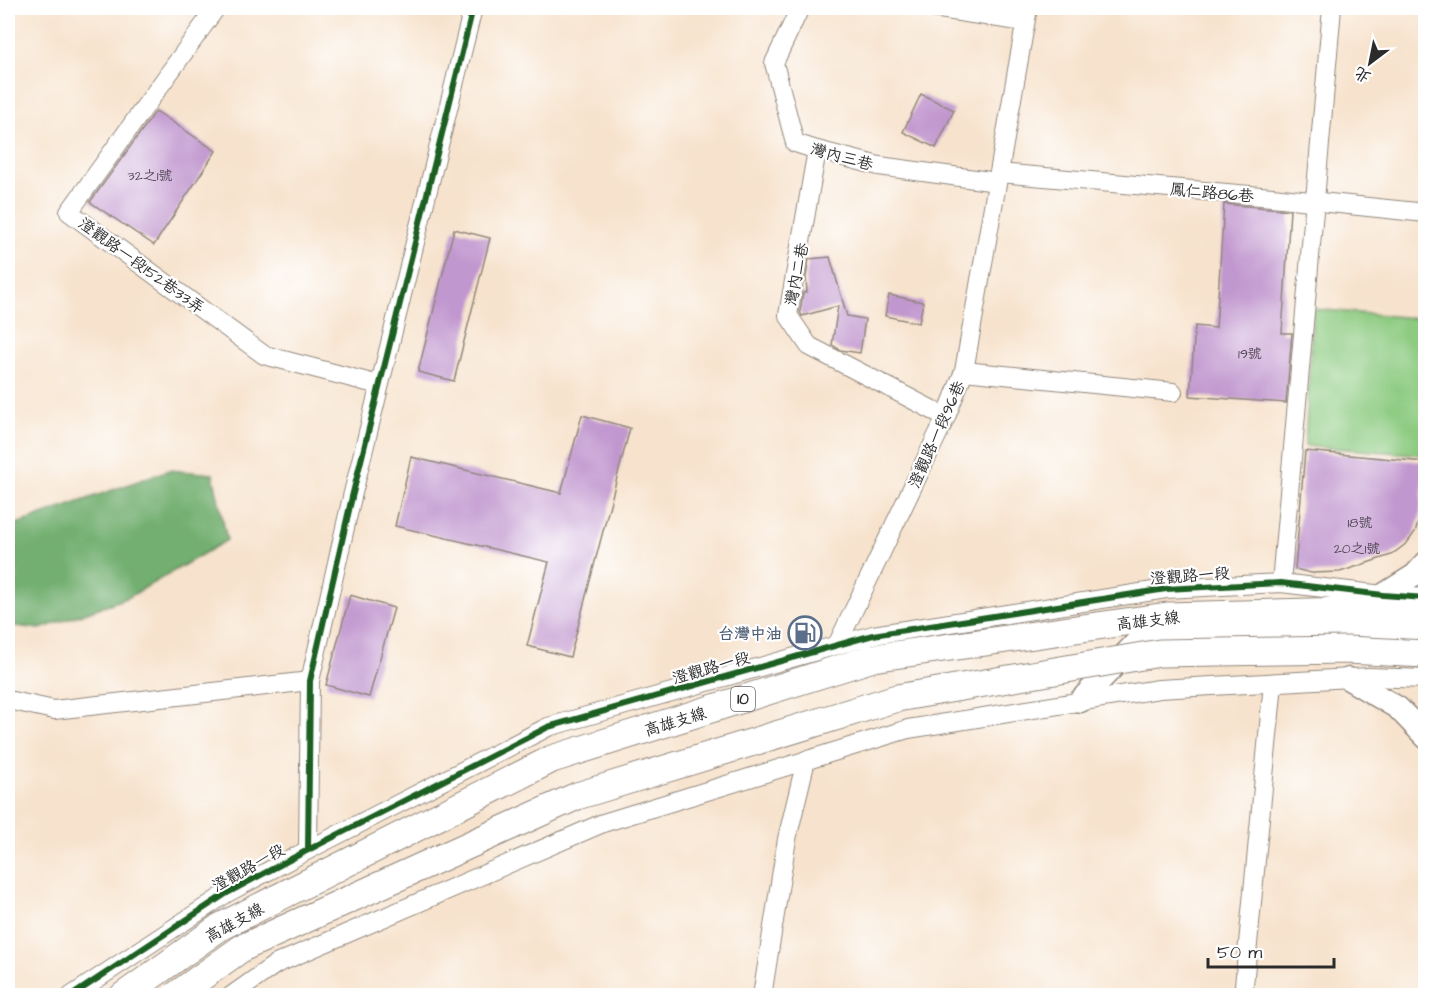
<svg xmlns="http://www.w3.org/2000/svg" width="1433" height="1003" viewBox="0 0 1433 1003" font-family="'Architects Daughter','LXGW WenKai TC',sans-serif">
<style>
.green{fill:#8dcb81;stroke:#5c7b56;stroke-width:1.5}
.forest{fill:#72af6f;stroke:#4e6d4d;stroke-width:1.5}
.building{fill:#c197cf}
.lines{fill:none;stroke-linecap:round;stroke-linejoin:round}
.minor-casing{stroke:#91877c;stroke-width:20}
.major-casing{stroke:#91877c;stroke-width:25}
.highway-casing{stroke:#91877c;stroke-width:29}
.minor{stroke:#fff;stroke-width:18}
.major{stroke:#fff;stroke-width:22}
.highway{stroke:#fff;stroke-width:27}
.highway-bridge-casing{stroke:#91877c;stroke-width:29;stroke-linecap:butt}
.highway-bridge{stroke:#fff;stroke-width:27}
.cycleway-casing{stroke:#fff;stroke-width:10}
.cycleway{stroke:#1b5e20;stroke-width:6}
.labels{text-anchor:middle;stroke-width:4.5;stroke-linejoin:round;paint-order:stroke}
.number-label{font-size:14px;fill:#504654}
.shield{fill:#fff;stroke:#6b6b6b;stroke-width:1.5}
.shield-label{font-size:15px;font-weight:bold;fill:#2b2b2b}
.street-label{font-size:16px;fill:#2b2b2b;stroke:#fff}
.service-label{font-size:16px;font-weight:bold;fill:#4e5e75;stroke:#fff;text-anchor:end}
</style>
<rect width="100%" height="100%" fill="#fff"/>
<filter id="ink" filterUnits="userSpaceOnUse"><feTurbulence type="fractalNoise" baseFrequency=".0167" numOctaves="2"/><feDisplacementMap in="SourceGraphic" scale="12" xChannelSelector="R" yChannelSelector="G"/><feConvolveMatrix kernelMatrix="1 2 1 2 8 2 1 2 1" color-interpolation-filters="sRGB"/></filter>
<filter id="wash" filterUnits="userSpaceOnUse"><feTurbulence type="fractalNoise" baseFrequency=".008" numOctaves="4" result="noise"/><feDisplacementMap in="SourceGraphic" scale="24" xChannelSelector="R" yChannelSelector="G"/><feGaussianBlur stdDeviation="1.35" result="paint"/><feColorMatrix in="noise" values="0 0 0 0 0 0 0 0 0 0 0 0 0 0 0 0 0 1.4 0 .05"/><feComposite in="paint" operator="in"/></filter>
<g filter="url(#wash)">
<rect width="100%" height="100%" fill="#f7e3cd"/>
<!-- green -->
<polygon class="green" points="1313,309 1425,319 1425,455 1305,446"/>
<!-- forest -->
<polygon class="forest" points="169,470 213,474 227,540 129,597 40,629 8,625 8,527"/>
<g id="blocks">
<!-- building -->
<g class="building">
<polygon points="921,94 954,110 936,148 903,132"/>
<polygon points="156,111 216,151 154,245 90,202"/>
<polygon points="1224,204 1290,210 1282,333 1292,333 1286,403 1190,396 1195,326 1216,328"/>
<polygon points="454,229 490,238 454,381 418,372"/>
<polygon points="830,257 847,316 865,319 860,353 840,350 832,345 838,306 802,316 800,312 803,293 807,292 806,277 809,259"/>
<polygon points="889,295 923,302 919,323 885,316"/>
<polygon points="582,415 630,428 570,657 527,646 549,562 395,526 411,457 561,493"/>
<polygon points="1305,451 1425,462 1420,517 1415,532 1407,543 1391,555 1340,572 1311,573 1295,569"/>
<polygon points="350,595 394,608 369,697 326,685"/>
</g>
</g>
</g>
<g filter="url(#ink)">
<use href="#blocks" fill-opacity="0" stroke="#91877c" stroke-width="1.5"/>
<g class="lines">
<!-- minor casing -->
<g class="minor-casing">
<g id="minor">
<polyline points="216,8 69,212 264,355 379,385"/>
<polyline points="800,8 774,63 795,143 817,150 879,166 997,182"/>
<polyline points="933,8 1025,22"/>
<polyline points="817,150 788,315 809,346 946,417"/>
<polyline points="999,173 1272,197 1426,213"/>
<polyline points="964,371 1173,392"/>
<polyline points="1281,583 1332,8"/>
<polyline points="837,645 946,417 964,371 1028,8"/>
<polyline points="8,700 54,710 310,681"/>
<polyline points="308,850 310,681 352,497 473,8"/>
<polyline points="71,996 227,893 308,850 548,727 873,635 1166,589 1281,583 1383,595 1426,598"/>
<polyline points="231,996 276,964 603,823 908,729 1159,689 1369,677 1426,679"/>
<polyline points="762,996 787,839 806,760"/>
<polyline points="1243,996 1273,683"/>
</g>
</g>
<!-- major casing -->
<g class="major-casing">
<g id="major">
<polyline points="1383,595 1415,575 1426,563"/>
<polyline points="1349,679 1398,708 1426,737"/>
<polyline points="1080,701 1139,640 1268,633 1426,635"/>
</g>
</g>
<!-- highway casing -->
<g class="highway-casing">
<polyline id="highway" points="123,996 220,927 552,759 873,658 1167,616 1347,611 1426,615"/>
</g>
<!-- minor -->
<use href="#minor" class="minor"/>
<!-- major -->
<use href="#major" class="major"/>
<!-- highway -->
<use href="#highway" class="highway"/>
<!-- highway-bridge casing -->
<g class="highway-bridge-casing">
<polyline id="highway-bridge" points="175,996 242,948 577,796 897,698 1160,653 1347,650 1426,654"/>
</g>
<!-- highway-bridge -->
<use href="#highway-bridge" class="highway-bridge"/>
<!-- cycleway casing -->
<g class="cycleway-casing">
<g id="cycleway">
<polyline points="308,850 310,681 352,497 473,8"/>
<polyline points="71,996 227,893 308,850 548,727 873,635 1166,589 1281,583 1383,595 1426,598"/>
</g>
</g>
<!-- cycleway -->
<use href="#cycleway" class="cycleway"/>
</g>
</g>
<!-- icons -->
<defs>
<g id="fuel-ring" transform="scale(1.725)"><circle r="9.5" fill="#fff" stroke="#5c6f8a" stroke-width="1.5"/><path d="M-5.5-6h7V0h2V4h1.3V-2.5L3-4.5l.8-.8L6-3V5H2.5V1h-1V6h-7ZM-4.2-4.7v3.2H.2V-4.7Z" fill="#5c6f8a"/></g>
</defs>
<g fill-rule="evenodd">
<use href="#fuel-ring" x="805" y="633"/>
</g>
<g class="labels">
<!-- number labels -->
<g class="number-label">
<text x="150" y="180">32之1號</text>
<text x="1250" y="358">19號</text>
<text x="1360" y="527">18號</text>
<text x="1357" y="553">20之1號</text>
</g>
<!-- shield labels -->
<rect class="shield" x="731" y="687" width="24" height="24" rx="4.5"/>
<g class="shield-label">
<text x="743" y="704">10</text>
</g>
<!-- street labels -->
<g class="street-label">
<text transform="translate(842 156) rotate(15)" y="6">灣內三巷</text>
<text transform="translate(1212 192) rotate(5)" y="6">鳳仁路86巷</text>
<text transform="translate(142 265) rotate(36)" y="6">澄觀路一段152巷33弄</text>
<text transform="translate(796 274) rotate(-79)" y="6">灣內二巷</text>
<text transform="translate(936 434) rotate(-66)" y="6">澄觀路一段96巷</text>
<text transform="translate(1190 575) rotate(-4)" y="6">澄觀路一段</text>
<text transform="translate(1148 620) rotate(-7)" y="6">高雄支線</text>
<text transform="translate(711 667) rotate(-16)" y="6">澄觀路一段</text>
<text transform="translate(675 721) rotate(-17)" y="6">高雄支線</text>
<text transform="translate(248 867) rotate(-29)" y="6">澄觀路一段</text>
<text transform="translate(234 922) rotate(-29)" y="6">高雄支線</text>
</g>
<!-- service labels -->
<g class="service-label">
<text x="782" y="639">台灣中油</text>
</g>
</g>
<!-- margin -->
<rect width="1433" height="1003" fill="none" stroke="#fff" stroke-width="30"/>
<!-- north arrow -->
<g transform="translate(1370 63) rotate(212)" stroke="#ffffff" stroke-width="4.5" paint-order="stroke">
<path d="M0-4.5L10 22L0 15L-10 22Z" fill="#2b2b2b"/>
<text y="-9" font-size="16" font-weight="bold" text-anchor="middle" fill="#2b2b2b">北</text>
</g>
<!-- scale -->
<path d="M1208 958v9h126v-9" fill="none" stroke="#2b2b2b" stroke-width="3"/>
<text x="1217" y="958" font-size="18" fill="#2b2b2b" stroke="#ffffff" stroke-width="4.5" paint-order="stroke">50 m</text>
</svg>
